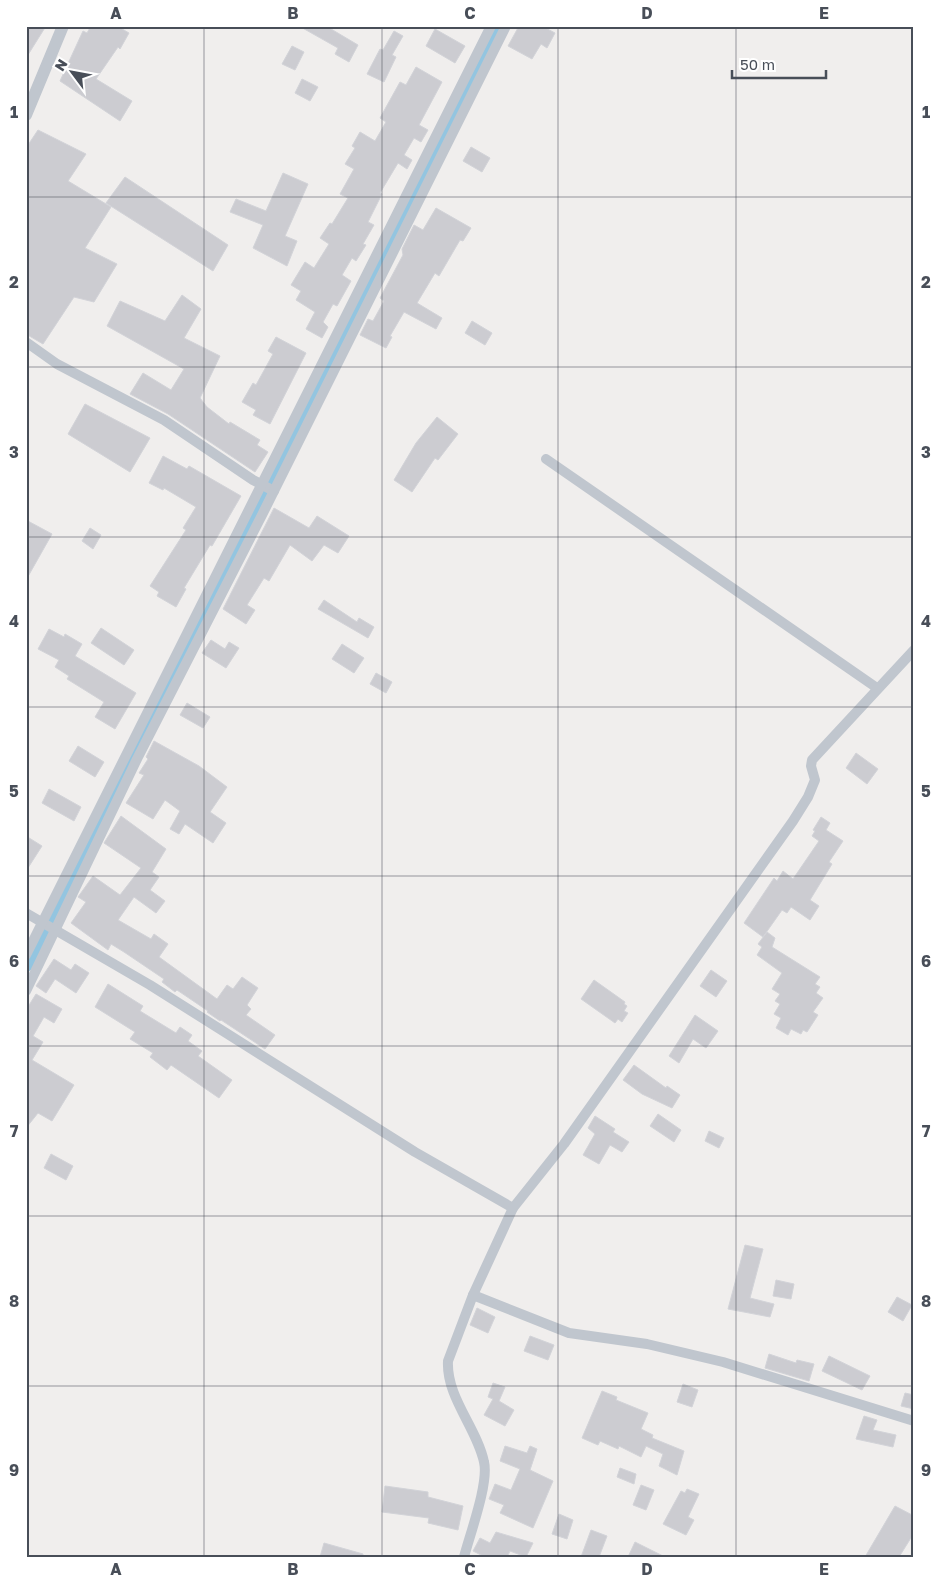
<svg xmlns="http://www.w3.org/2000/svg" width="940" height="1583" viewBox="0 0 940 1583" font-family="'Golos Text',sans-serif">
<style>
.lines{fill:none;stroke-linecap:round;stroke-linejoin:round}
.canal{stroke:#93c5e0;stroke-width:14}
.building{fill:#ccccd1;stroke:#d2d3d8}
.minor{stroke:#c0c6ce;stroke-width:10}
.tertiary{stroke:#c0c6ce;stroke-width:12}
.grid{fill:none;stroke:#484e58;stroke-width:1;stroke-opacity:0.55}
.neatline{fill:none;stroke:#484e58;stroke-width:2}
.grid-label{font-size:16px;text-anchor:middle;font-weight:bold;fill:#484e58}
</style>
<rect width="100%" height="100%" fill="#f0eeed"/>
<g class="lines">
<!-- canal -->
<polyline class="canal" points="26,965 498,26"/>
</g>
<!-- building -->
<g class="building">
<polygon points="26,26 46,26 26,58"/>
<polygon points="91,26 117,26 129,33 120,49 118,47 96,79 132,101 120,121 60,81 83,31 87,33"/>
<polygon points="299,26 326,26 358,45 349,62 335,54 338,48"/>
<polygon points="519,26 542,26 555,33 547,48 541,44 532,59 508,46"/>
<polygon points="435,29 465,46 455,63 426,46"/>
<polygon points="394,31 403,36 392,55 396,57 384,82 367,74 380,49 383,50"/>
<polygon points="292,46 304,52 295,70 282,64"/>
<polygon points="416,67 442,82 419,125 428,130 421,142 414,138 404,155 412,160 407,169 398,163 380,193 382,194 368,222 374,225 363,244 366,245 356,261 352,258 342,275 351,281 337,306 333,304 323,322 328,327 322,338 306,329 315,312 296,300 301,291 291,285 305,262 314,268 329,244 320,238 330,223 332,224 348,198 340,194 354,169 345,164 355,148 352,146 360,132 375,141 386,122 380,118 400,82 406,85"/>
<polygon points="302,79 318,87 310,101 295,93"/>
<polygon points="38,130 86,154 68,181 111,207 85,248 117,264 94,302 74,297 43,344 26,334 26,148"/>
<polygon points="471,147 490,158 482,172 463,161"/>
<polygon points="283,173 308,184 285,236 297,241 287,266 253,248 263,225 230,212 236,199 266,211"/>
<polygon points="125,177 228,245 213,271 106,203"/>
<polygon points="436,208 471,228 463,241 460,240 439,276 435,273 417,303 442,318 436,329 404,312 390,336 392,337 386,348 360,335 368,319 373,321 384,301 380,298 403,255 402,249 414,225 423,230"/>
<polygon points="182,295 201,309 184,338 220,356 200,398 207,407 229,424 230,422 260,440 257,445 268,452 255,472 168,414 130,394 143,373 171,390 184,369 107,326 120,301 165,321"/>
<polygon points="472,321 492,333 485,345 465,333"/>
<polygon points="276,337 306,353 270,424 253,415 256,410 242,402 253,383 256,385 273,354 268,351"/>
<polygon points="85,404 150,438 130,472 68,434"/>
<polygon points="437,417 458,434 438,460 435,458 412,492 394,480 416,443"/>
<polygon points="163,456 187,469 189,466 241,496 212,546 210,545 184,588 186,589 176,607 157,596 159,592 150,586 186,530 183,528 196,507 164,488 163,490 149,483"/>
<polygon points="274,508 309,528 317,516 349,536 338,553 324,545 312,561 290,545 269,581 264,578 247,605 255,610 246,624 223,609"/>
<polygon points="26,520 52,534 26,580"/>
<polygon points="90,528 101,535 93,549 82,541"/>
<polygon points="324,600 357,622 359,618 374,627 368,638 318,609"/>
<polygon points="101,628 134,650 124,665 91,643"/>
<polygon points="49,629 64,637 65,634 82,644 75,656 136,693 115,729 95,717 104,702 67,679 69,676 55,667 59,660 38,649"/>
<polygon points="211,640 225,649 229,642 239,648 226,668 202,653"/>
<polygon points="342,644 364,658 354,673 332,659"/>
<polygon points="376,673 392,682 386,693 370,684"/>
<polygon points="187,703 210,717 203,728 180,715"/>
<polygon points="154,741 199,766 227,787 210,812 226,823 213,843 185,824 179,834 170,829 180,811 165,800 153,819 126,803 144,775 139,773 148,759 146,757"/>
<polygon points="78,746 104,762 95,777 69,761"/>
<polygon points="856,753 878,769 867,784 846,768"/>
<polygon points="49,789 81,807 74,821 42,803"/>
<polygon points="121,816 166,849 152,872 159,877 150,890 165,901 156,913 134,897 118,920 151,939 154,934 168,944 159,957 217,999 227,985 233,989 242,977 258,988 247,1005 251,1009 246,1015 275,1035 265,1049 221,1020 220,1021 207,1012 208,1011 177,990 175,992 162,982 164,979 124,952 111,944 108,950 71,923 86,902 78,897 93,876 120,895 141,868 104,843"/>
<polygon points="821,817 830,823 826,830 843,841 829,862 832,864 810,900 819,906 810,920 791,907 787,913 782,910 763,937 744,923 774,878 777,881 783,871 793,879 819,841 812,836 815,831 813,830"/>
<polygon points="26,836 42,846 26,871"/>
<polygon points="767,932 775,938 772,947 820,977 815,984 820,987 816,993 823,998 813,1012 818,1015 807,1032 803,1030 801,1034 791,1029 788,1035 776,1028 781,1018 774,1014 780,1004 775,1001 780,994 772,989 782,973 757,955 762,947 758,944"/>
<polygon points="54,959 71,970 75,964 89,973 76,993 55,979 46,993 36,986"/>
<polygon points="711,970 727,981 716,997 700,986"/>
<polygon points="594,980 625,1002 624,1004 627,1006 624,1011 628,1013 622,1022 618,1019 615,1023 581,999"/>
<polygon points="108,984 143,1006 140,1011 176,1033 180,1027 192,1035 188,1041 202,1051 198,1056 232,1080 219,1098 171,1065 167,1070 150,1057 153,1053 130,1039 135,1032 95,1007"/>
<polygon points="36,994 62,1009 54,1023 44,1017 33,1036 43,1042 32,1060 74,1085 52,1121 38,1113 26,1128 26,1010"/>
<polygon points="695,1015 718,1031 706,1048 693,1039 679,1063 669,1056"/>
<polygon points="634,1065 666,1088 667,1086 680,1095 672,1108 642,1094 623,1080"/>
<polygon points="658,1114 681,1130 674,1142 650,1126"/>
<polygon points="595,1116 615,1129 613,1132 629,1142 622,1152 610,1145 599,1164 583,1155 595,1134 588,1128"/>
<polygon points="709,1131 724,1138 719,1148 705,1141"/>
<polygon points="51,1154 73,1166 66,1180 44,1168"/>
<polygon points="745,1245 763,1249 750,1298 774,1304 770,1317 728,1309"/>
<polygon points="776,1280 794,1284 791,1299 773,1296"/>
<polygon points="897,1297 912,1305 903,1321 888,1312"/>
<polygon points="477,1308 495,1317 488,1333 470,1325"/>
<polygon points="530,1336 554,1345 548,1360 524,1351"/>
<polygon points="769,1354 796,1363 797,1360 814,1364 809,1381 765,1368"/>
<polygon points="829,1356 870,1376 862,1390 822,1371"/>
<polygon points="493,1383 505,1387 499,1401 514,1410 505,1426 484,1415 493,1399 488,1397"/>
<polygon points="683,1384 698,1390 692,1407 677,1402"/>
<polygon points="602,1391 617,1397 616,1400 648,1413 641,1429 653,1435 652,1438 684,1451 677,1475 659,1466 663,1454 646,1446 641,1457 619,1446 618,1449 600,1441 598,1445 582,1438"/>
<polygon points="905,1393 914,1395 914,1409 901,1406"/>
<polygon points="864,1416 877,1420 873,1430 896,1435 893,1447 856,1439"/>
<polygon points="505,1446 527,1453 530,1446 537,1449 530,1470 553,1481 533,1528 500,1513 504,1505 489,1499 495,1484 511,1490 520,1469 500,1461"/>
<polygon points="620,1468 636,1474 634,1484 617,1477"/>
<polygon points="641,1485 654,1490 646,1510 633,1505"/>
<polygon points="385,1486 428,1492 428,1497 463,1506 458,1530 428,1523 429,1518 382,1512"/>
<polygon points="687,1489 699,1494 688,1517 694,1520 686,1535 663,1524 681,1491 685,1493"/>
<polygon points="895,1506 914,1516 914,1533 899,1557 865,1557"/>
<polygon points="559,1514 573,1520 567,1539 552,1534"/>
<polygon points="591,1530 607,1536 599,1557 581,1557"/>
<polygon points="496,1532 533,1543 526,1557 510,1551 507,1557 485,1557 473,1551 480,1538 490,1543"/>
<polygon points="635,1542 665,1557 628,1557"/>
<polygon points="324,1543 363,1554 363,1557 320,1557"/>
</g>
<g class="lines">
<!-- minor -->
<g class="minor">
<polyline points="26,342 57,364 164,420 253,480 274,491"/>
<polyline points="546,459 877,688"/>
<polyline points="26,913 150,985 415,1152 513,1208"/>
<polyline points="26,955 491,26"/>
<polyline points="26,991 137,759 262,515 506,26"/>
<polyline points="473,1295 569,1333 647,1344 723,1362 914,1421"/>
<path d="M464 1557C470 1534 489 1483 484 1462 477 1428 446 1397 448 1361L473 1295 513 1208 564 1144 793 821 808 797 815 780 811 766 812 760 914 650"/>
</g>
<!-- tertiary -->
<polyline class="tertiary" points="26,115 63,26"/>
</g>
<!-- grid -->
<path class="grid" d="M204 26V1557M382 26V1557M558 26V1557M736 26V1557M26 197H914M26 367H914M26 537H914M26 707H914M26 876H914M26 1046H914M26 1216H914M26 1386H914"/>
<!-- border -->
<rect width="940" height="1583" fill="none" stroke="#ffffff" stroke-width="55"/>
<!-- north arrow -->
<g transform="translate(72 72) rotate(302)" stroke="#ffffff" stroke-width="4" paint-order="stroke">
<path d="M0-4L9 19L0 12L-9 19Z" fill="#484e58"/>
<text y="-8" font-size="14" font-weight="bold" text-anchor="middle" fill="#484e58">N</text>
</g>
<!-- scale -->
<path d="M732 70v8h94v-8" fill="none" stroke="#484e58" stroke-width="2.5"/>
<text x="740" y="70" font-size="15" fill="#484e58" stroke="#ffffff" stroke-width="4" paint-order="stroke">50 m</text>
<rect x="28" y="28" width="884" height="1528" class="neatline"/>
<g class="grid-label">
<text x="116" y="19">A</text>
<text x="293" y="19">B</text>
<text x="470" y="19">C</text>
<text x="647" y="19">D</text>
<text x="824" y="19">E</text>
<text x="14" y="118">1</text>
<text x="926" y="118">1</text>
<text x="14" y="288">2</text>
<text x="926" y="288">2</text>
<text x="14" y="458">3</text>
<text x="926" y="458">3</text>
<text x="14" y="627">4</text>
<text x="926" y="627">4</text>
<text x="14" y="797">5</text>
<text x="926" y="797">5</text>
<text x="14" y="967">6</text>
<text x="926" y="967">6</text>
<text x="14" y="1137">7</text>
<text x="926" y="1137">7</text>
<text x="14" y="1307">8</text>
<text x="926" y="1307">8</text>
<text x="14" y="1476">9</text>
<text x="926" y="1476">9</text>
<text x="116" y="1575">A</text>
<text x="293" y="1575">B</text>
<text x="470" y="1575">C</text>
<text x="647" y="1575">D</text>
<text x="824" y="1575">E</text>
</g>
</svg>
